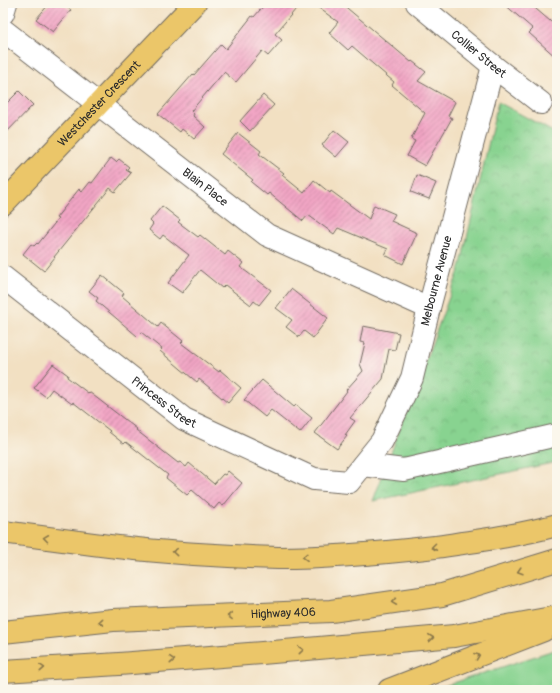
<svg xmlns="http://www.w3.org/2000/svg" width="560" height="693" viewBox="0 0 560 693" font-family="Pangolin,sans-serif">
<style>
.grass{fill:#88d390;stroke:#5a7f5e}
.park{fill:url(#park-crowns);stroke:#5a7f5e}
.building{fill:url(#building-hatch)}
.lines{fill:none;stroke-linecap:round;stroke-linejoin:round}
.minor-casing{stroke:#716a60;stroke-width:24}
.major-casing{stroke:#716a60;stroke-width:24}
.highway-casing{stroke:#716a60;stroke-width:24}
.minor{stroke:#fff;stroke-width:22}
.major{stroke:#ebc669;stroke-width:22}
.highway{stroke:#ebc669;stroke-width:22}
.oneway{stroke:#8b784a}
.labels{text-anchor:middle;stroke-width:3;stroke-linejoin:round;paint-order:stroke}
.street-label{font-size:12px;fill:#2b2b2b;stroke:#fbf7ec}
</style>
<defs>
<pattern id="park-crowns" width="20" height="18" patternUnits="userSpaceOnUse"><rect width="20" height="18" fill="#88d390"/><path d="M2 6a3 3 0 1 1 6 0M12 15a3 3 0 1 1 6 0" fill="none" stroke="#76b57c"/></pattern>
<pattern id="building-hatch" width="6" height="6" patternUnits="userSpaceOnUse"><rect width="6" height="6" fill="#f2a6c5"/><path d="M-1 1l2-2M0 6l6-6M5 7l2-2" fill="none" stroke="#c487a0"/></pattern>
</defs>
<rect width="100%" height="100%" fill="#fbf7ec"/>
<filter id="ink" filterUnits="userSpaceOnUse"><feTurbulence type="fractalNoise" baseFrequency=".025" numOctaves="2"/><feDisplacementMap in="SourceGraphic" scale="8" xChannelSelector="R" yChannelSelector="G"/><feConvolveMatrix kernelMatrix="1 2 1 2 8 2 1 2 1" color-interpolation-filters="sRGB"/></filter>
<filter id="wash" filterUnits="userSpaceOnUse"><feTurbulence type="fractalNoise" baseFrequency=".012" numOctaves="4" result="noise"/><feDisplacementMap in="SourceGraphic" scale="16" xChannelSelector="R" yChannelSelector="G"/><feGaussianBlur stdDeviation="0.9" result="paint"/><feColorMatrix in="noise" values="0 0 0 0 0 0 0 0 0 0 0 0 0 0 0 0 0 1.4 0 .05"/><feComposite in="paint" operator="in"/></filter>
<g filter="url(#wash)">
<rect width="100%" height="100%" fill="#f2e0c2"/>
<!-- grass -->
<polygon class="grass" points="557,649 557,690 432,690"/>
<!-- park -->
<polygon class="park" points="498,102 557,134 557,462 373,501 460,268"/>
<g id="blocks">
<!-- building -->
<g class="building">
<polygon points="50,3 61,3 71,10 53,32 36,19"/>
<polygon points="266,3 301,3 275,34 282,40 268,56 262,51 236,82 224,72 191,111 194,114 193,116 205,127 194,139 182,129 180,132 158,114 193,74 194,75 221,44 226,49 252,16 254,17"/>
<polygon points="312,3 341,3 411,62 412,61 426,72 418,81 455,102 448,116 452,118 425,166 407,156 415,141 411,139 425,113 392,85 394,82 352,46 348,50 329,33 338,22"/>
<polygon points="503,3 529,3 557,27 557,58 529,33 533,29"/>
<polygon points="19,91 33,105 3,136 3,107"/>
<polygon points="263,95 274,105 250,131 240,121"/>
<polygon points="334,130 349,142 336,157 322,145"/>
<polygon points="238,133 261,151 259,154 284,173 282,175 304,193 314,180 330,193 331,191 369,219 374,205 395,214 391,221 417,233 403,264 385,255 388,249 338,228 334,234 308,215 303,221 269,193 267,195 251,182 253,180 221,154"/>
<polygon points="111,158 116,162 119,159 129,167 126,170 131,173 115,192 110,188 54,257 55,257 44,271 23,254 31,244 34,246 37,243 38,244 58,219 56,218 79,189 82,192 90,182 92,183"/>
<polygon points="417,175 436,183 429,199 411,192"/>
<polygon points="162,206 180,220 178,222 198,237 200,235 225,255 228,251 243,263 240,267 271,290 259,305 254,301 251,305 225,285 222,288 200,270 182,293 168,283 189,255 163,235 160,239 149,230 153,224 150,221"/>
<polygon points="102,275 124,293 122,296 158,327 161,323 183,341 181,343 219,372 220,370 241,388 228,403 199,379 197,382 181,369 160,351 162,349 141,332 137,336 96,301 98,298 89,291"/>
<polygon points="291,289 328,318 313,338 304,331 299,337 286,327 292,320 276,308"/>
<polygon points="363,326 399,333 395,350 389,349 383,379 350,418 355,421 345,435 347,436 337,449 315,433 347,391 346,390 363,371 360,364 365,343 360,342"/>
<polygon points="53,364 68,375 67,377 88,393 89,392 137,429 136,430 178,463 180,462 186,467 189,463 214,484 223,474 225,475 228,471 242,483 223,506 219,503 214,509 192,490 187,495 166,478 168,475 126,442 124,444 109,432 110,431 73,402 72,404 52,389 46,397 34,388"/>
<polygon points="262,380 294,407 296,405 312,418 300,433 271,410 265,417 244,400"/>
</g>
</g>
</g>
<g filter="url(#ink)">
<use href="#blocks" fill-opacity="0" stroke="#716a60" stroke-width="1"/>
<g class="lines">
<!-- minor casing -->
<g class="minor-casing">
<g id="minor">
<path id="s1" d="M417 3 493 66 541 103"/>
<polyline points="3,13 6,3"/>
<path id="s2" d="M3 30 267 235 429 308"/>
<path id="s3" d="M3 277 184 419 314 479 349 482 382 441 412 378 429 308 493 66"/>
<polyline points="363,465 404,470 557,435"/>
</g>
</g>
<!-- major casing -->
<g class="major-casing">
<g id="major">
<path id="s4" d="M3 204 195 3"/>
</g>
</g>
<!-- highway casing -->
<g class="highway-casing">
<g id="highway">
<path d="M3 532C33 536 63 540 93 544 154 552 216 556 278 558 330 558 383 553 435 547 476 541 517 536 557 525"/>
<path id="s5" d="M3 632 113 620 331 611 442 595 557 560"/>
<polyline points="3,671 119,664 262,653 454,636 557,617"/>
<polyline points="389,690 544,630"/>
</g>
</g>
<!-- minor -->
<use href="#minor" class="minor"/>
<!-- major -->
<use href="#major" class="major"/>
<!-- highway -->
<use href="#highway" class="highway"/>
</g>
<!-- one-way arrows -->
<defs><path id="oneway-chevron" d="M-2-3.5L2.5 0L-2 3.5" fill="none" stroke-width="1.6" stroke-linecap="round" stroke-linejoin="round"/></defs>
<g class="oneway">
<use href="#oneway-chevron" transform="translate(46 538) rotate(-172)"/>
<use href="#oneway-chevron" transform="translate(434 547) rotate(173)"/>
<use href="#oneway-chevron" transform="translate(175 552) rotate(-175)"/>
<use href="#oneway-chevron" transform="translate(305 557) rotate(178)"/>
<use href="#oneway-chevron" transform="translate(520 571) rotate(163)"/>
<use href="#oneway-chevron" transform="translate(394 602) rotate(172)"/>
<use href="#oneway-chevron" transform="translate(230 616) rotate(178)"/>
<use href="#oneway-chevron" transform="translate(101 622) rotate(174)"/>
<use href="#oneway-chevron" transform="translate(431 638) rotate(-5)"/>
<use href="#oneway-chevron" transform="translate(301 650) rotate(-5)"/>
<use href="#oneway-chevron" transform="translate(477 656) rotate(-21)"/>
<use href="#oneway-chevron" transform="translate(172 660) rotate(-4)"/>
<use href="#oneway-chevron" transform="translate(42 668) rotate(-4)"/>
</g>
</g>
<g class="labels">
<!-- street labels -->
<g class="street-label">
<text dy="4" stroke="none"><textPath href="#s1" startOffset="80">Collier Street</textPath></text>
<text dy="4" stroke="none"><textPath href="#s4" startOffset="139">Westchester Crescent</textPath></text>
<text dy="4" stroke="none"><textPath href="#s2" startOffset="256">Blain Place</textPath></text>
<text dy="4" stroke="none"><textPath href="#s3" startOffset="631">Melbourne Avenue</textPath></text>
<text dy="4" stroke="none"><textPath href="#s3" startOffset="204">Princess Street</textPath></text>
<text dy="4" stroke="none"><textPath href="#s5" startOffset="281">Highway 406</textPath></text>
</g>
</g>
<!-- margin -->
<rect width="560" height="693" fill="none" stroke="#fbf7ec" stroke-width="16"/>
</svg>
